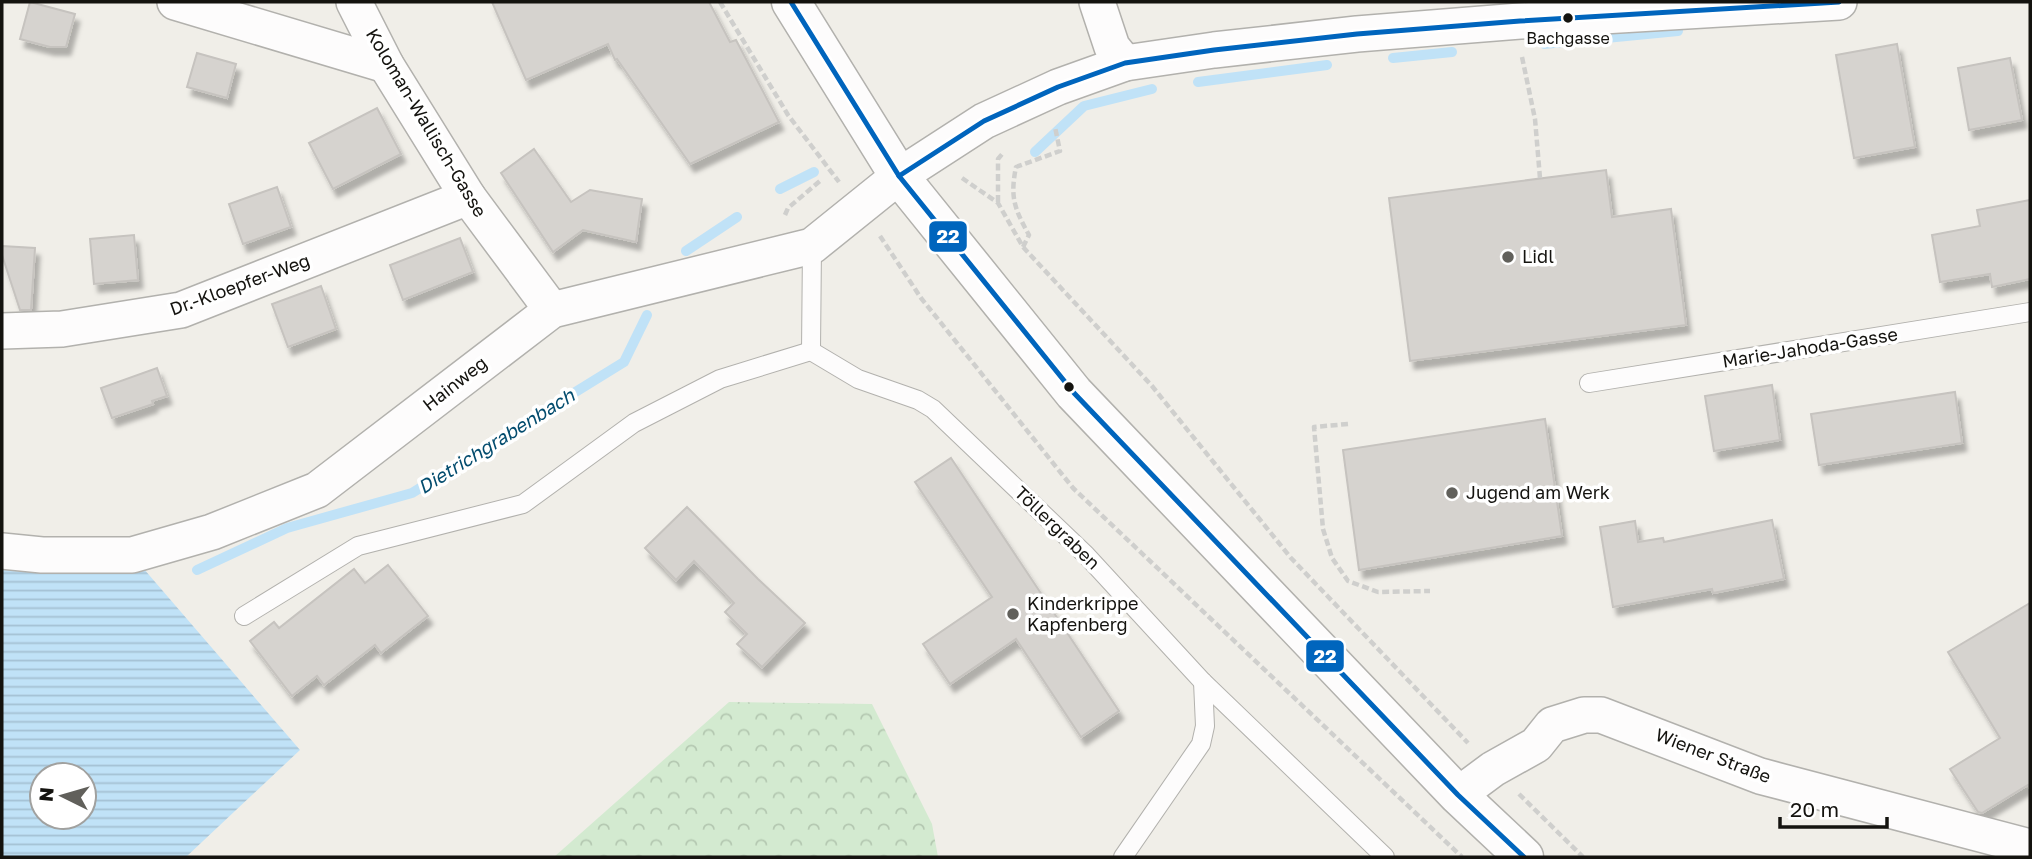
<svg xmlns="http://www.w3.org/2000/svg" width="2032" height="859" viewBox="0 0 2032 859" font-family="'Golos Text',sans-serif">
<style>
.forest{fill:url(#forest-crowns)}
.water{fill:url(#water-rules);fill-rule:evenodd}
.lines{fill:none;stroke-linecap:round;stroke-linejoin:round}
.stream{stroke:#c0e2f7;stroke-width:10}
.building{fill:#d6d3cf;stroke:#c6c3bf;stroke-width:2;filter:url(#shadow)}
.lane-casing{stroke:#b2b1ad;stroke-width:20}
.street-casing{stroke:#b2b1ad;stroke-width:38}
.primary-casing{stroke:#b2b1ad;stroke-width:41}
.path{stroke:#cfcfcd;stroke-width:4.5;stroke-dasharray:7 3.5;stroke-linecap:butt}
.lane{stroke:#fdfcfc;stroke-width:18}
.street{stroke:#fdfcfc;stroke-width:35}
.primary{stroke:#fdfcfc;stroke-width:38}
.bus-1-casing{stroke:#fff;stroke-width:10}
.bus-1{stroke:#0065bd;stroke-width:5}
.bus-dot{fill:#14130f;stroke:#fff;stroke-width:2.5}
.poi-dot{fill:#61605b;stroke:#fff;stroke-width:2.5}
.labels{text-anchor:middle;stroke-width:7;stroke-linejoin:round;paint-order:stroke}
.bus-label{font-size:16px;fill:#14130f;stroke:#fff}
.street-label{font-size:18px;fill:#14130f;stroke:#fff}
.poi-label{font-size:18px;fill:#14130f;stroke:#fff;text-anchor:start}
.water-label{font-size:19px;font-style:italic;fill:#034c6e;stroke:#fff}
.line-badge{stroke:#fff;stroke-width:2.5}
.badge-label{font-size:19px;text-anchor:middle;font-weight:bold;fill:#fff}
</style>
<defs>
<pattern id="forest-crowns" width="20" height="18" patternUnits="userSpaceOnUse" patternTransform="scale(1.75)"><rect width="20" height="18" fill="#d3ead0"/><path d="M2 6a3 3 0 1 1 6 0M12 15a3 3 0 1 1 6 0" fill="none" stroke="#b4c8b1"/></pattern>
<pattern id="water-rules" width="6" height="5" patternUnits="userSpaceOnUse" patternTransform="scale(1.75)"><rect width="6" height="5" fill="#c0e2f7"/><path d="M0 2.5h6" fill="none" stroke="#a4c1d3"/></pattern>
<filter id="shadow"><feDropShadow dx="4.5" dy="8" stdDeviation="2" flood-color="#0004"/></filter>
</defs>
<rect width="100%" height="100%" fill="#f0eee8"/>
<!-- forest -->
<polygon class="forest" points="729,702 872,704 932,824 938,857 554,857"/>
<!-- water -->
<path class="water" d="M137 561 300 750 186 857H2V567L92 574ZM42 775H84V817H42Z"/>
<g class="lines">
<!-- stream -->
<g class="stream">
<polyline points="1544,44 1678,31"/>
<polyline points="1393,58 1452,52"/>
<polyline points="1198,82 1327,65"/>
<polyline points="1035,152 1084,106 1152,89"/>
<polyline points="780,189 814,172"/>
<polyline points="686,251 737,217"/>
<polyline points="197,570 287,528 412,493 624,362 647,315"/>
</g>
</g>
<!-- building -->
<g class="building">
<polygon points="30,2 75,14 66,47 50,47 20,39"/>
<polygon points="492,2 709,2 730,42 736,40 779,122 690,164 617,59 615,60 608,44 526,80"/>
<polygon points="1897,44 1915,147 1854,158 1836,55"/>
<polygon points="197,53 236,64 227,98 187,87"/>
<polygon points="2010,58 2022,120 1969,130 1958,68"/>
<polygon points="377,108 401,154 333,189 309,143"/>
<polygon points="534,149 571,202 590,190 642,199 636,242 583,230 553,252 501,173"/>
<polygon points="1606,170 1612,217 1671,209 1686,325 1410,361 1389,198"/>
<polygon points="277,187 291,227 243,244 229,204"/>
<polygon points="2030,200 2030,279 1992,287 1990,274 1940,282 1932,235 1980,226 1977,210"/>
<polygon points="134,235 138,280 94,284 90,239"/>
<polygon points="460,238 473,272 403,300 390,265"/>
<polygon points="2,246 35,248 31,310 20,310 2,255"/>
<polygon points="321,286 336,329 288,347 272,304"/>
<polygon points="157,368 167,396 152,401 153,404 112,418 101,388"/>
<polygon points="1772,385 1780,440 1714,451 1705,396"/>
<polygon points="1955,392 1962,443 1819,465 1811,414"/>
<polygon points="1545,419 1562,536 1359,570 1343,450"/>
<polygon points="951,458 1119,711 1081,737 1016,639 950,684 923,644 992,597 915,482"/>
<polygon points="687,507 758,579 805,623 762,667 737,644 747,634 725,612 734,603 694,561 676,580 645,548"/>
<polygon points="1772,520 1784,579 1713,593 1712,589 1613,607 1600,527 1635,521 1638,542 1663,538 1664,542"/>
<polygon points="388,565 428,616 381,653 375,645 324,685 317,676 292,696 250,641 274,622 279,628 354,569 365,583"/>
<polygon points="2030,603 2030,789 2028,785 1982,813 1978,812 1950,769 2000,738 1948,652"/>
</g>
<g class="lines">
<!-- lane casing -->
<g class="lane-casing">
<g id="lane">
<polyline points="812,246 811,351 858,379 918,400 933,409 1086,555 1203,682 1385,857"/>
<polyline points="1589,383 2030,312"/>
<polyline points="244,616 358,546 523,504 634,423 720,379 811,351"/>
<polyline points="1123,857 1201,744 1205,726 1203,682"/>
</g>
</g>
<!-- street casing -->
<g class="street-casing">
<g id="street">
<polyline points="175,2 386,65"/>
<polyline points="354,2 386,65 468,197 552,310"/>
<polyline points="1097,2 1112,47 1125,63"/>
<polyline points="2,331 62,329 181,310 468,197"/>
<polyline points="2,551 42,555 132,555 212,532 317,490 552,310 812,246 899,176 984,121 1058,87 1125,63 1214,50 1357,34 1520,21 1839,2"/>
<polyline points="1458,795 1493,769 1536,745 1552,725 1584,715 1601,715 1760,776 2030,847"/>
</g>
</g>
<!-- primary casing -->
<g class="primary-casing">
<polyline id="primary" points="791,2 899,176 1074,393 1458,795 1524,857"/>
</g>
<!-- path -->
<g class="path">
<polyline points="720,2 788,115 839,182"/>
<polyline points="1522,57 1535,119 1540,178"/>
<polyline points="962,178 998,203 1023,247 1152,386 1291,558 1468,743"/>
<polyline points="998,202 998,159 1003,153"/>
<polyline points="785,215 788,208 820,181"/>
<polyline points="880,236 921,298 1073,488 1462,857"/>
<path d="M1023 247 1029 235C1014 208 1010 197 1016 167L1060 151 1055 127"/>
<polyline points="1348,424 1314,427 1323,529 1332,558 1348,581 1378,592 1430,591"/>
<polyline points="1519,794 1583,857"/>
</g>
<!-- lane -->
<use href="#lane" class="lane"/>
<!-- street -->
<use href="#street" class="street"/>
<!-- primary -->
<use href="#primary" class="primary"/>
<!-- bus-1 casing -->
<g class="bus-1-casing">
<g id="bus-1">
<polyline points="791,2 899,176 1074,393 1458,795 1524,857"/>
<polyline points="899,176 984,121 1058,87 1125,63 1214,50 1357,34 1520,21 1839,2"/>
</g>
</g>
<!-- bus-1 -->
<use href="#bus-1" class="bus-1"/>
</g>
<!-- markers -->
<g class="bus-dot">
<circle cx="1568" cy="18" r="6"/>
<circle cx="1069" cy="387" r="6"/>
</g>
<g class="poi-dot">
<circle cx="1508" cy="257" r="7"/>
<circle cx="1452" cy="493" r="7"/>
<circle cx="1013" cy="614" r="7"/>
</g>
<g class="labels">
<!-- bus labels -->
<g class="bus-label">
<text x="1568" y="44">Bachgasse</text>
</g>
<!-- street labels -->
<g class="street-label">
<text transform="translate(426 123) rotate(59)" y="6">Koloman-Wallisch-Gasse</text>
<text transform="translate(240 285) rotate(-20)" y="6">Dr.-Kloepfer-Weg</text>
<text transform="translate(1810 348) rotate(-9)" y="6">Marie-Jahoda-Gasse</text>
<text transform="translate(455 384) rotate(-38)" y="6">Hainweg</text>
<text transform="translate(1057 528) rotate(44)" y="6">Töllergraben</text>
<text transform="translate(1713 756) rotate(21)" y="6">Wiener Straße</text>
</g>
<!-- poi labels -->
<g class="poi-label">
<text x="1522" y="263">Lidl</text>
<text x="1466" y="499">Jugend am Werk</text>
<text x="1027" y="610">Kinderkrippe<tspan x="1027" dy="21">Kapfenberg</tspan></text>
</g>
<!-- water labels -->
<g class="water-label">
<text transform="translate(496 441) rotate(-32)" y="7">Dietrichgrabenbach</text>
</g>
</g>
<g class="line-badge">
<rect x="928" y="220" width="40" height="33" rx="7" fill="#0065bd"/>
<rect x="1305" y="639" width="40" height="34" rx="7" fill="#0065bd"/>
</g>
<g class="badge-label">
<text x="948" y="243">22</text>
<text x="1325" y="663">22</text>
</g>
<!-- border -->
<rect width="2032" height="859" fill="none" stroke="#14130f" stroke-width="7"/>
<!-- north arrow -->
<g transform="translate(63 796) rotate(275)"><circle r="33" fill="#ffffff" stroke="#a1a19f" stroke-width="2"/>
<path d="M0-5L12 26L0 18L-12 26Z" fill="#61605b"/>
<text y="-10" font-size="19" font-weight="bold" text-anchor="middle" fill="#14130f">N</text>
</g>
<!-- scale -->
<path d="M1780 817v10h107v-10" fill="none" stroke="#14130f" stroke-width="3.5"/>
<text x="1790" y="817" font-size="21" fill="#14130f" stroke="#ffffff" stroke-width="5" paint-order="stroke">20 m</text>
</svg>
